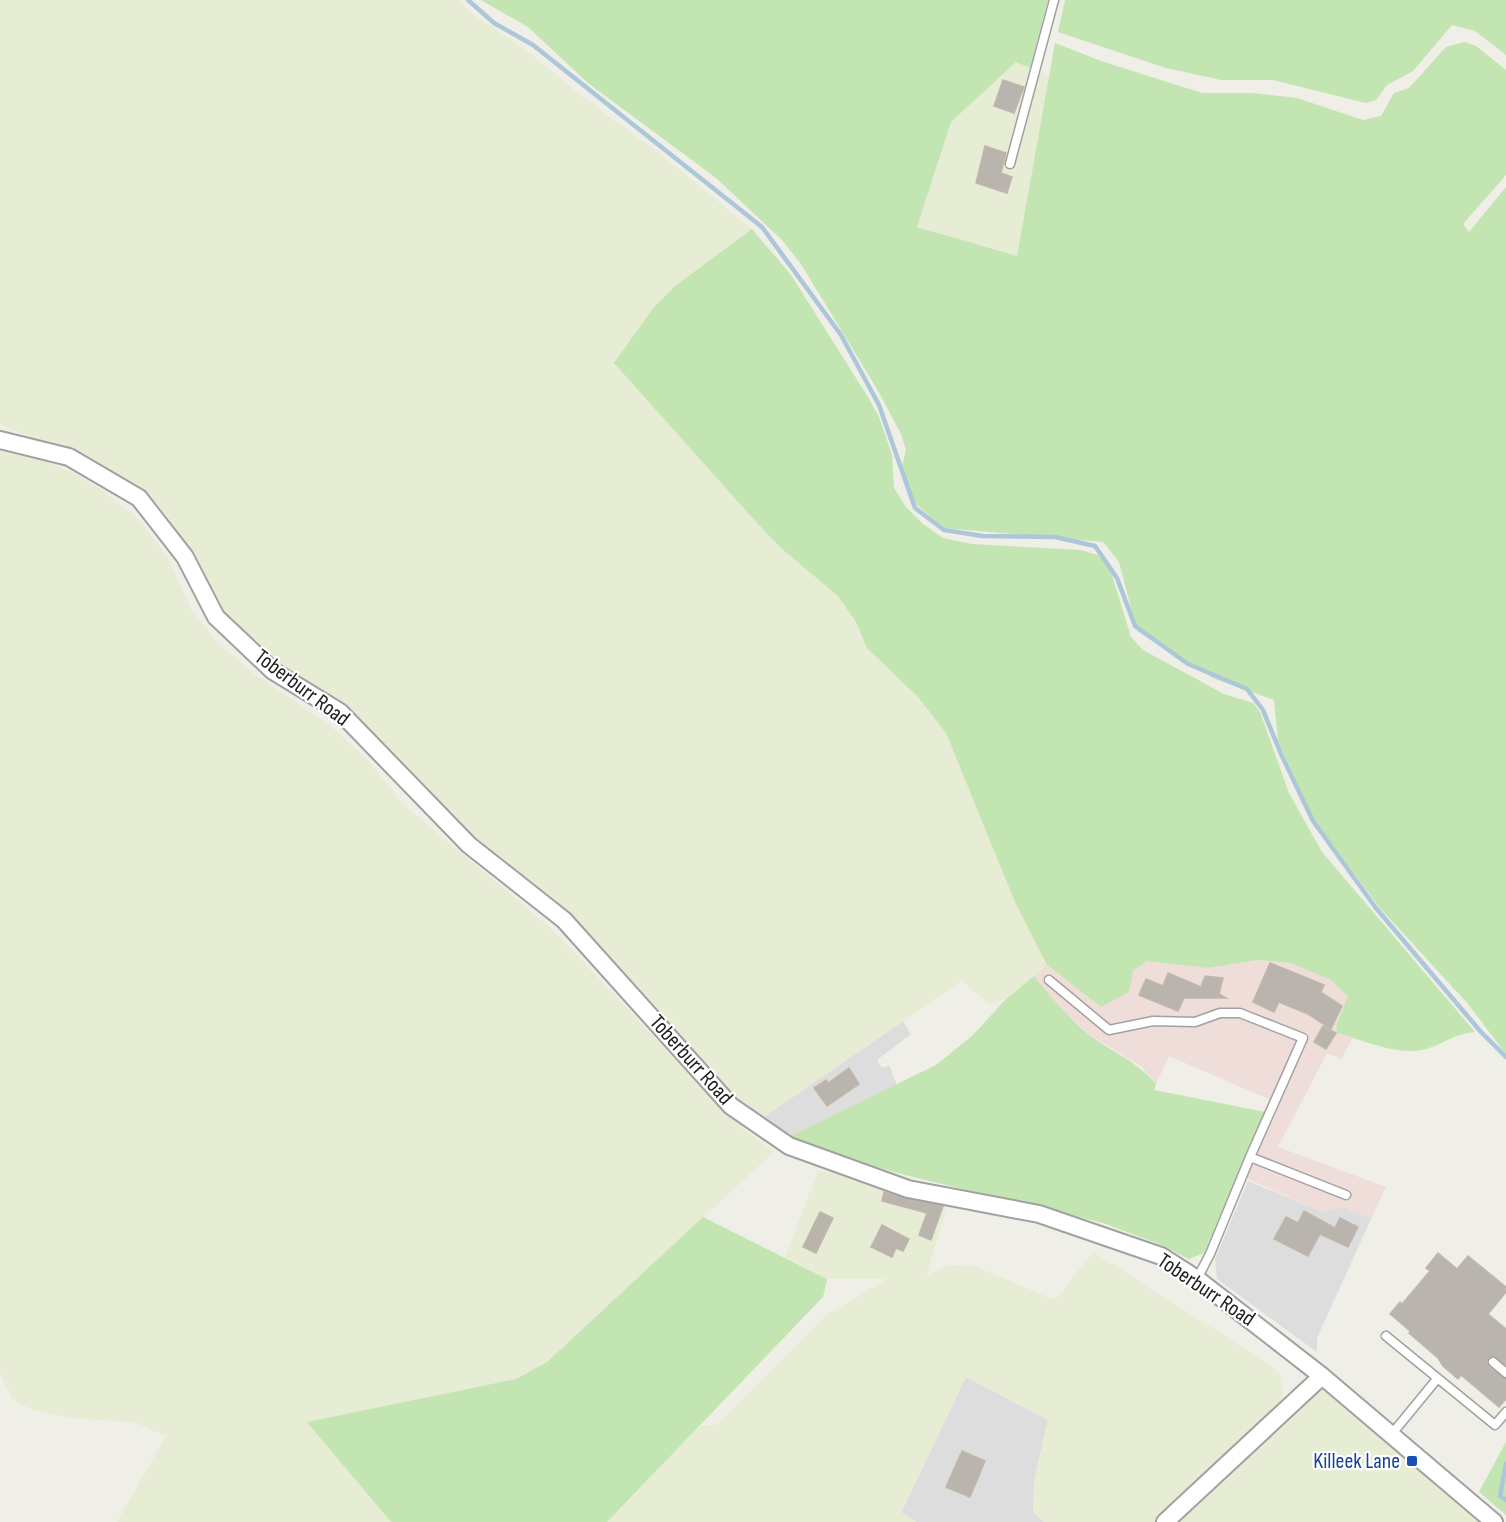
<svg xmlns="http://www.w3.org/2000/svg" width="1506" height="1522" font-family="'Sofia Sans Condensed',sans-serif">
	<style>
		.residential { fill: #dedddd }
		.commercial { fill: #eeddd8 }
		.farmland { fill: #e7ecd4 }
		.grass { fill: #c3e5b2 }
		.lines { fill: none; stroke-linecap: round; stroke-linejoin: round }
		.stream { stroke: #acc7d9; stroke-width: 4.5 }
		.building { fill: #b9b4ad; stroke: #c0b7ab; stroke-width: 1.5 }
		.lane-casing { stroke: #a1a1a1; stroke-width: 11 }
		.street-casing { stroke: #a1a1a1; stroke-width: 20 }
		.lane { stroke: #fff; stroke-width: 8 }
		.street { stroke: #fff; stroke-width: 16 }
		.transit-dot { fill: #1a4fb4; stroke: #fff; stroke-width: 2 }
		.labels { text-anchor: middle; dominant-baseline: central; stroke-width: 4.5; stroke-linejoin: round; paint-order: stroke }
		.street-label { font-size: 22px; fill: #202020; stroke: #fff }
		.transit-label { font-size: 22px; fill: #164399; stroke: #fff; text-anchor: end }
	</style>
	<rect width="100%" height="100%" fill="#efeee7"/>
	<!-- residential -->
	<path class="residential" d="M903,1021L911,1034L877,1060L882,1068L889,1065L897,1085L789,1137L761,1119Z
		M1248,1181L1323,1212L1344,1207L1371,1219L1317,1338V1352L1217,1279L1215,1259Z
		M966,1377L1048,1420L1034,1482L1033,1512L1044,1522H916L901,1513Z"/>
	<!-- commercial -->
	<path class="commercial" d="M1258,960L1291,963L1331,980L1349,996L1336,1026L1337,1033L1353,1037L1341,1059L1327,1053L1278,1147L1386,1187L1371,1219L1344,1207L1323,1212L1239,1175L1271,1100L1169,1056L1156,1084L1141,1066L1090,1035L1062,1011L1034,976L1047,965L1101,1007L1133,971L1147,961L1207,968Z"/>
	<!-- farmland -->
	<path class="farmland" d="M0,0H458L475,16L522,47L583,97L656,151L752,229L675,286L654,307L615,363L757,523L782,549L838,596L856,622L867,648L918,697L946,733L1015,902L1047,965L1006,999L989,1004L962,981L761,1119L736,1097L645,1001L482,848L216,608L189,549L167,516L141,494L91,463L0,424Z
		M1016,62L1049,77L1017,256L917,227L951,122Z
		M0,444L74,473L106,493L140,521L168,558L193,613L220,645L253,673L327,723L365,757L405,806L554,931L717,1104L741,1127L774,1152L546,1362L516,1379L308,1422L391,1522H117L166,1436L134,1422L72,1418L33,1410L13,1400L0,1374Z
		M818,1171L950,1196L926,1277L948,1265L974,1266L1055,1300L1093,1252L1267,1363L1279,1373L1284,1393L1270,1421L1158,1522H1044L1033,1512L1034,1482L1048,1420L966,1377L901,1512L916,1522H607L701,1425H716L825,1316L887,1279H827L785,1257Z
		M1322,1376L1491,1522H1172Z"/>
	<!-- grass -->
	<path class="grass" d="M481,0H1048L1030,68L1016,62L951,122L917,227L1017,256L1055,43L1101,61L1202,93H1252L1297,98L1363,120L1381,116L1394,93L1409,88L1446,47L1465,42L1476,46L1506,70V175L1463,224L1469,232L1506,187V1054L1468,1004L1380,908L1314,820L1278,741L1274,700L1215,679L1137,631L1119,562L1103,542L944,528L917,505L905,486L902,466L906,450L901,434L877,389L801,264L782,240L716,178L588,83L528,27Z
		M1065,0H1506V55L1475,31L1452,25L1413,71L1387,85L1376,100L1366,103L1273,80H1221L1166,68L1058,32Z
		M752,229L791,275L868,397L879,417L892,455L894,488L906,507L923,524L943,538L972,544L1080,550L1098,555L1108,562L1131,637L1143,650L1224,694L1253,703L1260,712L1289,793L1322,852L1475,1032C1451,1035 1446,1043 1426,1049C1399,1057 1363,1040 1337,1033L1336,1026L1348,996L1331,980L1291,963L1258,960L1207,968L1147,961L1133,971L1129,992L1101,1007L1047,965L1015,902L946,733L918,697L867,648L856,622L838,596L782,549L757,523L614,363L654,307L675,286Z
		M1034,976C1051,997 1067,1017 1088,1034C1114,1054 1133,1058 1156,1084L1154,1090L1265,1112L1204,1253L1189,1259L1159,1244L1103,1223L913,1177L847,1159L789,1137L936,1065L972,1036L1006,999Z
		M703,1217L827,1279L823,1297L607,1522H391L307,1422L516,1379L547,1362Z
		M1506,1442V1515L1479,1492Z"/>
	<g class="lines">
		<!-- stream -->
		<path class="stream" d="M468,0L494,23L533,45L762,227L841,335L879,405L915,508L944,530L983,536L1055,537L1095,546L1117,578L1135,626L1188,664L1247,689L1263,710L1281,754L1313,821L1376,908L1481,1032L1506,1057
			M1506,1464L1500,1496L1506,1500"/>
	</g>
	<!-- building -->
	<path class="building" d="M1003,80L1024,87L1014,113L994,106Z
		M985,146L1006,153L1001,173L1012,177L1007,193L976,183Z
		M1270,963L1324,985L1321,992L1342,1006L1331,1029L1308,1014L1279,1002L1274,1012L1253,1002Z
		M1168,973L1201,987L1205,976L1223,978L1219,994L1226,998H1184L1178,1011L1139,995L1146,979L1163,986Z
		M1323,1026L1336,1033L1326,1049L1314,1042Z
		M849,1068L859,1084L827,1106L814,1088L826,1080L828,1083Z
		M884,1192L906,1199L943,1206L931,1240L919,1235L927,1213L882,1201Z
		M1304,1211L1335,1228L1340,1218L1358,1227L1348,1247L1320,1234L1308,1256L1274,1239L1286,1217L1298,1223Z
		M820,1212L833,1218L816,1253L803,1247Z
		M882,1225L909,1239L903,1251L896,1248L892,1257L871,1247Z
		M1438,1253L1457,1269L1468,1256L1506,1287V1292L1488,1314L1506,1329V1365L1494,1356L1487,1361L1489,1367L1506,1379V1399L1499,1407L1461,1375L1458,1379L1443,1366L1438,1358L1409,1333L1410,1331L1390,1314L1400,1302L1402,1304L1430,1271L1426,1268Z
		M962,1451L985,1461L970,1497L946,1487Z"/>
	<g class="lines">
		<defs>
			<path id="lane" d="M1010,164L1054,0
				M1049,980L1109,1030L1153,1021L1195,1022L1220,1013H1240L1303,1038L1250,1157L1210,1254L1197,1279
				M1250,1157L1346,1195
				M1386,1336L1495,1425L1506,1412
				M1493,1362L1506,1373
				M1391,1435L1437,1379"/>
			<path id="street" d="M0,440L69,457L139,498L185,557L216,617L273,671L340,712L469,845L564,920L731,1106L789,1146L908,1189L1039,1214L1161,1256L1197,1279L1322,1376L1494,1522
				M1165,1522L1322,1376"/>
		</defs>
		<!-- lane casing -->
		<use href="#lane" class="lane-casing"/>
		<!-- street casing -->
		<use href="#street" class="street-casing"/>
		<!-- lane -->
		<use href="#lane" class="lane"/>
		<!-- street -->
		<use href="#street" class="street"/>
	</g>
	<!-- markers -->
	<rect class="transit-dot" x="1406" y="1455" width="12" height="12" rx="3"/>
	<g class="labels">
		<!-- street labels -->
		<g class="street-label">
			<text transform="translate(302 688) rotate(37)">Toberburr Road</text>
			<text transform="translate(691 1060) rotate(48)">Toberburr Road</text>
			<text transform="translate(1206 1290) rotate(34)">Toberburr Road</text>
		</g>
		<!-- transit labels -->
		<g class="transit-label">
			<text x="1400" y="1461">Killeek Lane</text>
		</g>
	</g>
</svg>
